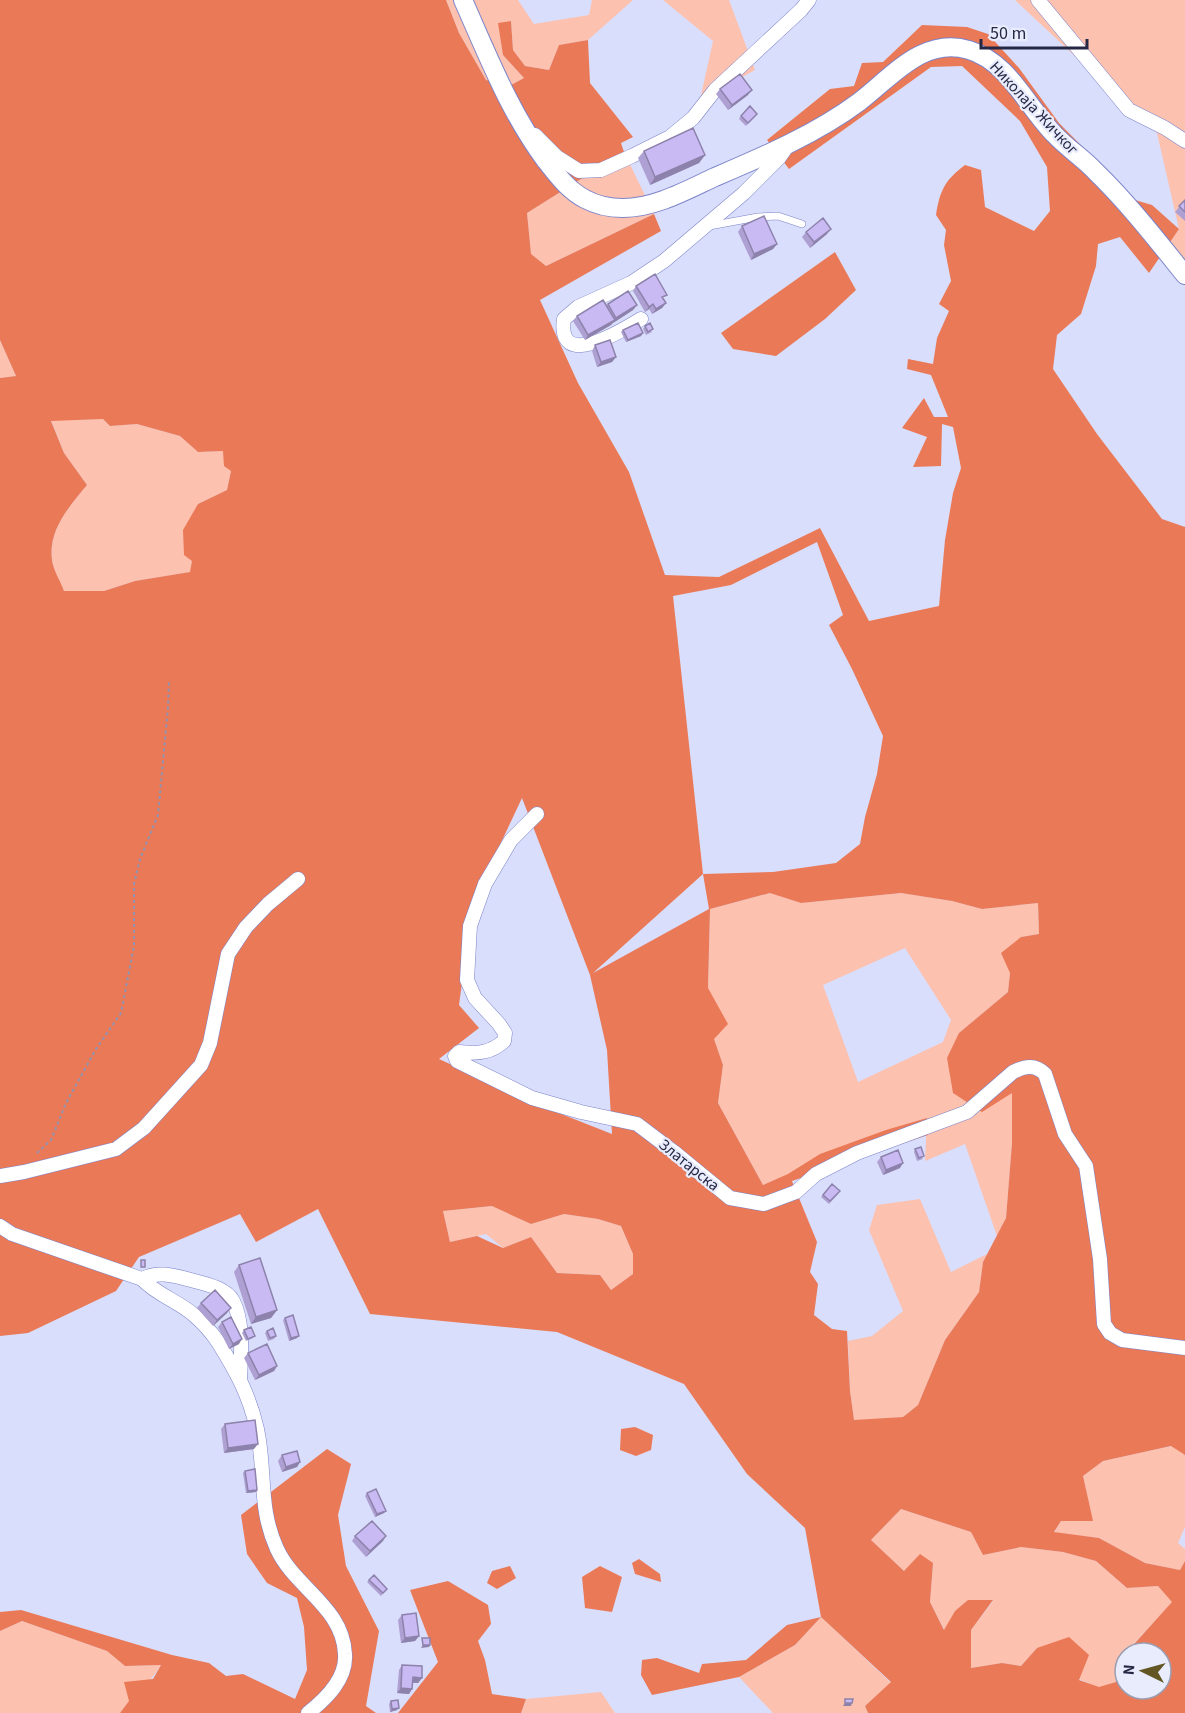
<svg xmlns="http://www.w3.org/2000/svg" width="1185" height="1713" font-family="'Source Sans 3',sans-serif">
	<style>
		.green { fill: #fdc1af; fill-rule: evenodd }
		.forest { fill: #ea7957; fill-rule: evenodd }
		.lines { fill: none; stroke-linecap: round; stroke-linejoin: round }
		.lane-casing { stroke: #7c84c9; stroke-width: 8 }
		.street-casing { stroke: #7c84c9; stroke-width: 15 }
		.secondary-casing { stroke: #7c84c9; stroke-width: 20 }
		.path { stroke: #8f93b1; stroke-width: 2; stroke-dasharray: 3 3; stroke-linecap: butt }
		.lane { stroke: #fff; stroke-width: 7 }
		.street { stroke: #fff; stroke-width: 14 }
		.secondary { stroke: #fff; stroke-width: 18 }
		.wall { fill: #aea0d2 }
		.shaded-wall { fill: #8d82ab }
		.building { fill: #cabaf4; stroke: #8d82ab; stroke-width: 1.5 }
		.labels { text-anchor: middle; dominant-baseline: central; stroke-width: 4.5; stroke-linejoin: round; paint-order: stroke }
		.street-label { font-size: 16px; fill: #252844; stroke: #e9ecfc }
	</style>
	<rect width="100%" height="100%" fill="#d9defc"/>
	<!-- green -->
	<path class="green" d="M446,0H518L534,24L589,15L592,0H633L588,40L559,45L549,70L525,66L513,50L511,21L503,55L524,78L511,85L486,80L459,33Z
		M663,0H729L755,70L700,100L713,41Z
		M1015,0H1185V286L1160,256L1179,229L1157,133Z
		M624,152L654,214L546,266L531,255L527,213Z
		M0,340L16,376L0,378Z
		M103,419L110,426L137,424L180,436L198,452L223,451L231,471L227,490L198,504L191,572L135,581L104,591H64C60,582 53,570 52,560C48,530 69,507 87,485L64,453L51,420Z
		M771,893L801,903L901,893L952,901L982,909L1038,903L1039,934L1021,937L1010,973L1008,992L959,1033L1012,1092V1143L1006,1218L997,1236L965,1144L925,1161L927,1119L763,1185L718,1103L723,1065L714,1039L708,988L710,909ZM905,948L951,1020L943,1042L858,1082L823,985Z
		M920,1199L951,1272L987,1254L983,1262L979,1292L945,1340L918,1405L903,1417L854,1421L850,1391L848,1341L872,1336L903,1311L869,1230L877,1205Z
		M493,1206L531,1224L564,1214L598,1219L621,1226L633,1254V1274L611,1290L600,1275L557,1273L531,1237L503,1248L486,1234L450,1242L443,1211Z
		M1172,1446L1185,1455V1527L1178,1543L1185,1549V1561L1180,1570L1145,1563L1099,1538L1054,1533L1061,1521H1092L1083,1476L1103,1461Z
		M901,1509L971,1532L983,1555L1021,1547L1063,1552L1096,1561L1127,1588L1158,1586L1173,1602L1125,1653L1116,1682L1099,1688L1079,1679L1037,1648L1021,1666L1002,1663L971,1668V1630L993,1601L955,1611L945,1631L930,1602L933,1563L904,1571L871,1540Z
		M821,1617L891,1683L865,1706L868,1713H773L739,1677L795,1645Z
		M22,1621L107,1651L125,1666L161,1665C150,1683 133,1696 120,1713H0V1631Z
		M601,1692L615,1713H521L526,1699Z"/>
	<!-- forest -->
	<path class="forest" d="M0,0H446L459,33L486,80L511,85L524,78L503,55L498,23L511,21L513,50L525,66L549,70L559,45L588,40L590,83L633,137L621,143L624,152L527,213L531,254L546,266L654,214L661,231L540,300L578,383L629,472L665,575L719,577L820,528L869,621L939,606L945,540L953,493L961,468L953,427L942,424L941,466L913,467L927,437L902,428L924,398L934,417H948L931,375L907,369L908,359L933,364L937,338L949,311L939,304L951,281L944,245L946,230L936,215C940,190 945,180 965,165L981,170L985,207L1034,231L1050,211L1047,167L1020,121L962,66L931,67L789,169L767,140L830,89L854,86L862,63L883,62L922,25L967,27L988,34L1019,68L1059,123L1135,200L1152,205L1179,229L1149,273L1120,237L1098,244L1096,266L1081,314L1057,335L1053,369L1097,434L1162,519L1185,527V1455L1171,1446L1103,1461L1083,1476L1093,1521H1061L1054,1532L1099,1538L1145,1563L1180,1570L1185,1561V1713H868L865,1706L891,1682L821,1617L795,1645L739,1677L652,1695L641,1675L642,1660L657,1658L699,1673L702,1664L746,1660L787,1625L821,1617L805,1528L747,1474L684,1384L557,1332L370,1314L318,1209L256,1242L240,1214L139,1257L116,1291L28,1333L0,1336V378L16,376L0,340ZM103,419L110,426L137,424L180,436L198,452L223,451L224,466L231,471L227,490L198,504L183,530L184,555L192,561L190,572L135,581L104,591H64C61,582 53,570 52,560C48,530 69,507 87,485L64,453L51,421ZM817,542L843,615L829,625L852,669L883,736L877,774L865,817L860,844L836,863L773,872L703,874L673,596L731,585ZM522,798L590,975L607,1050L612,1134L546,1108L439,1059L479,1028L459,1005L473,902ZM703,874L709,909L593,973ZM770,893L801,903L901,893L952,901L982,909L1038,903L1039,934L1021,937L1001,953L1010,973L1008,992L959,1033L947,1058L953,1093L982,1112L1012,1093V1143L1006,1218L983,1262L979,1292L945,1340L918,1405L903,1417L854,1420L850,1391L847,1331L832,1329L814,1315L818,1284L810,1272L817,1242L792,1181L928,1135L927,1118L886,1130L820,1154L788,1174L763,1185L718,1103L723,1065L714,1039L728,1024L708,988L710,909ZM492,1206L531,1224L564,1214L598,1219L621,1226L633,1254V1274L611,1290L600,1275L557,1273L531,1237L503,1248L477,1236L450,1242L443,1211ZM901,1509L971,1532L983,1555L1021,1547L1063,1552L1096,1561L1127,1588L1158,1586L1172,1602L1126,1653H1161V1689H1125V1654L1116,1682L1099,1687L1079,1680L1089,1655L1069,1637L1037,1648L1021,1666L1002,1663L971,1668V1630L993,1600H968L955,1611L944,1630L930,1602L933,1563L920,1554L904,1571L871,1540Z
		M835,252L856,290L825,319L776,356L733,349L721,333Z
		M635,1427L653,1435L651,1450L636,1456L620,1450L621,1429Z
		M327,1449L351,1464L338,1515L346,1566L379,1631L366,1706L376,1713H120L129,1701L124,1682L153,1679L161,1665L125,1666L107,1651L22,1621L0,1631V1612L21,1610L172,1655L209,1663L226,1676L243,1674L295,1699L307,1670L304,1627L297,1598L267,1583L247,1554L241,1515Z
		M639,1559L660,1574L661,1582L635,1574L632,1563Z
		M510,1566L516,1578L497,1589L487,1583L492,1571Z
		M600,1566L622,1577L612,1612L585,1608L582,1577Z
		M448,1581L488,1605L491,1624L478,1641L485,1660L492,1694L526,1699L521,1713H398L438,1662L410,1590Z"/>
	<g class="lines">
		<defs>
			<path id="lane" d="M709,226L758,217L778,216L802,224"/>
			<path id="street" d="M1038,0L1129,110L1165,128L1185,141
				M535,135L557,157L579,171L601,170L632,156L670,137L693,118L715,90L801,10L809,0
				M641,319C623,330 556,372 564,319L578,307L631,283L664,261L744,193L779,158L788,145
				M537,814L511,840L485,884L470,926L467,980L475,998L499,1024L505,1033L504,1041C491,1053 477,1054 459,1052L455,1056L457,1061L532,1098L581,1112L637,1124L674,1152L730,1198L764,1204L796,1192L816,1174L857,1153L967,1112L1013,1072C1025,1066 1035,1064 1045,1074L1065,1134L1086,1166L1100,1259L1104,1324L1110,1333L1122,1340L1185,1348
				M0,1176L24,1172L116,1149L144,1128L201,1065L210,1043L228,954L246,927L268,904L298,879
				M0,1226L12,1234L142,1279C157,1271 172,1275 187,1279C201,1283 226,1287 233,1301C244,1322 241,1357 240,1380
				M142,1279C157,1295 178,1301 194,1315C202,1322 212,1333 218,1342C236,1371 249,1394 257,1429C266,1470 258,1508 277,1549C295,1588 343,1607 345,1654C347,1679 326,1699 308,1713"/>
			<path id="secondary" d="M463,0C488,56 510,113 546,161C558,176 568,190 585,199C596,205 610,208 623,208C655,208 687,190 715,177C764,156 816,134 859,102C892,77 923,36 969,50C1009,62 1027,107 1055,135C1067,148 1083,158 1095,171C1128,203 1156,239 1185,275"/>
		</defs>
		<!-- lane casing -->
		<use href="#lane" class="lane-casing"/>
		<!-- street casing -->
		<use href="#street" class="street-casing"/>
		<!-- secondary casing -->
		<use href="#secondary" class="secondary-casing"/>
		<!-- path -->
		<path class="path" d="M37,1153L51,1140L66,1103L96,1049L121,1013L134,946V884L140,859L158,815L168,707L169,682"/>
		<!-- lane -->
		<use href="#lane" class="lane"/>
		<!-- street -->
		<use href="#street" class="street"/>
		<!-- secondary -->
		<use href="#secondary" class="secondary"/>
	</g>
	<!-- wall -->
	<path class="wall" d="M720,89L748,95L728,110L716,94Z
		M757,114L746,126L739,119L741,116Z
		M644,151L705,155L699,163L650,185L638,158Z
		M1185,200V221L1175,212Z
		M742,226L777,244L773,249L751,260L738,232Z
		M806,232L827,234L810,248L802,237Z
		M636,286L664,299L666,303L662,308L652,314L649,309L645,312L633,291Z
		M608,304L637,305L633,310L613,323L611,325L585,340L573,321L577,316L606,306Z
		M645,326L652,332L646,335L643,329Z
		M623,330L643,333L641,336L626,342L621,332Z
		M595,345L616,357L612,362L597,367L592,351Z
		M915,1149L923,1159L917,1161L914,1152Z
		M881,1157L900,1168L883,1175L877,1162Z
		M838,1194L829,1204L821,1197L823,1195Z
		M239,1265L277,1310L271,1318L251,1324L234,1272Z
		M201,1303L227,1313L213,1326L197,1308Z
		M285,1318L297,1338L289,1341L283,1320Z
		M222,1322L239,1344L229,1349L218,1327Z
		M244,1330L253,1338L246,1341L242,1333Z
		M267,1331L276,1336L274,1339L268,1341L265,1333Z
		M248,1353L277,1366L274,1371L255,1380L244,1358Z
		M225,1424L254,1449L224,1453L221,1429Z
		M282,1455L300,1462L297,1467L282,1472L278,1461Z
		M245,1471L257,1490L256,1492L246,1493L243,1473Z
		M367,1493L386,1511L384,1513L375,1517L365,1496Z
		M355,1536L383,1541L366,1557L352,1541Z
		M369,1580L387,1589L381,1596L367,1582Z
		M402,1615L419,1636L415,1641L401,1643L398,1620Z
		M402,1665L422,1678L418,1683H413L412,1689L409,1694L397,1693L399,1670Z
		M391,1701L397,1710L390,1712L389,1704Z"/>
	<!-- shaded-wall -->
	<path class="shaded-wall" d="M752,90L748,95L728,110L732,105Z
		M705,155L699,163L650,185L655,177Z
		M831,229L827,234L810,248L814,242Z
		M777,244L773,249L751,260L754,254Z
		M666,303L662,308L652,314L656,309Z
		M653,304L649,309L645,312L649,307Z
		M637,305L633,310L613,323L616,318Z
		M615,320L611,325L585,340L588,335Z
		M643,333L641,336L626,342L628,340Z
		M616,357L612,362L597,367L601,362Z
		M903,1163L900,1168L883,1175L886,1170Z
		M231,1308L227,1313L213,1326L217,1320Z
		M277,1310L271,1318L251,1324L256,1317Z
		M299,1336L297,1338L289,1341L291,1338Z
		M242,1339L239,1344L229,1349L233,1344Z
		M277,1366L274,1371L255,1380L259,1375Z
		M258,1444L254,1449L224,1453L228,1448Z
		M300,1462L297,1467L282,1472L286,1467Z
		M257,1490L256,1492L246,1493L248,1491Z
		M386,1511L384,1513L375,1517L377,1514Z
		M386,1536L383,1541L366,1557L370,1551Z
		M419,1636L415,1641L401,1643L405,1638Z
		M423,1645H430L429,1647L421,1648Z
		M413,1677L422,1678L418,1683L409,1682Z
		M401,1688L412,1689L409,1694L397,1693Z
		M845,1703H852L851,1706H843Z
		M399,1708L397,1710L390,1712L392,1709Z"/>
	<!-- building -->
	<path class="building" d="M740,74L752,90L732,105L720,89Z
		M750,106L757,114L748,123L741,116Z
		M693,128L705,155L655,177L644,151Z
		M1185,200V212L1179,206Z
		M764,216L777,244L754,254L742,226Z
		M823,218L831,229L814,242L806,232Z
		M655,274L667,295L662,297L666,303L656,309L653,304L649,307L636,286Z
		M628,291L637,305L616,318L608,304Z
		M603,300L615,320L588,335L577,316Z
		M638,323L643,333L628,340L623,330Z
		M650,323L653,329L648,332L645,326Z
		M610,340L616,357L601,362L595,345Z
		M921,1147L924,1156L919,1158L915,1149Z
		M898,1150L903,1163L886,1170L881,1157Z
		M832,1184L840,1191L830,1201L823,1195Z
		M260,1258L277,1310L256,1317L239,1265Z
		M141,1260H145V1267H141Z
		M215,1290L231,1308L217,1320L201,1303Z
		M293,1315L299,1336L291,1338L285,1318Z
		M231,1317L242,1339L233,1344L222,1322Z
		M251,1327L255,1336L248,1339L244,1330Z
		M273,1328L276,1336L270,1338L267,1331Z
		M267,1344L277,1366L259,1375L248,1353Z
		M255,1420L258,1444L228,1448L225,1424Z
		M297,1451L300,1462L286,1467L282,1455Z
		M255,1469L257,1490L248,1491L245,1471Z
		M376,1489L386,1511L377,1514L367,1493Z
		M372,1521L386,1536L370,1551L355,1536Z
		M374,1575L387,1589L383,1593L369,1580Z
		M416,1613L419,1636L405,1638L402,1615Z
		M422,1638H430V1645H423Z
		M402,1665L422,1666V1678L413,1677L412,1689L401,1688Z
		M845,1699H853L852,1703H845Z
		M398,1700L399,1708L392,1709L391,1701Z"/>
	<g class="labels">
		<!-- street labels -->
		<g class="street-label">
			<text transform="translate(1034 108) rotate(47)">Николаја Жичког</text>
			<text transform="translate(689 1165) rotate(39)">Златарска</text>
		</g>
	</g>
	<!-- north arrow -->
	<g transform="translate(1143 1671) rotate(275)"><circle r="28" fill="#e9ecfc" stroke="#9b9eb2" stroke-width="1.5"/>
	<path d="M0-4.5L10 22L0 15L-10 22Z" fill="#625724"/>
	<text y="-9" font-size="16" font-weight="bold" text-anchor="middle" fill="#252844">N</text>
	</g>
	<!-- scale -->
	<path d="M981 39v9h106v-9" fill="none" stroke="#252844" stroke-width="3"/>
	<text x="990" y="39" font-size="18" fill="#252844" stroke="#e9ecfc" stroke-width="4.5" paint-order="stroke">50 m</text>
</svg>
